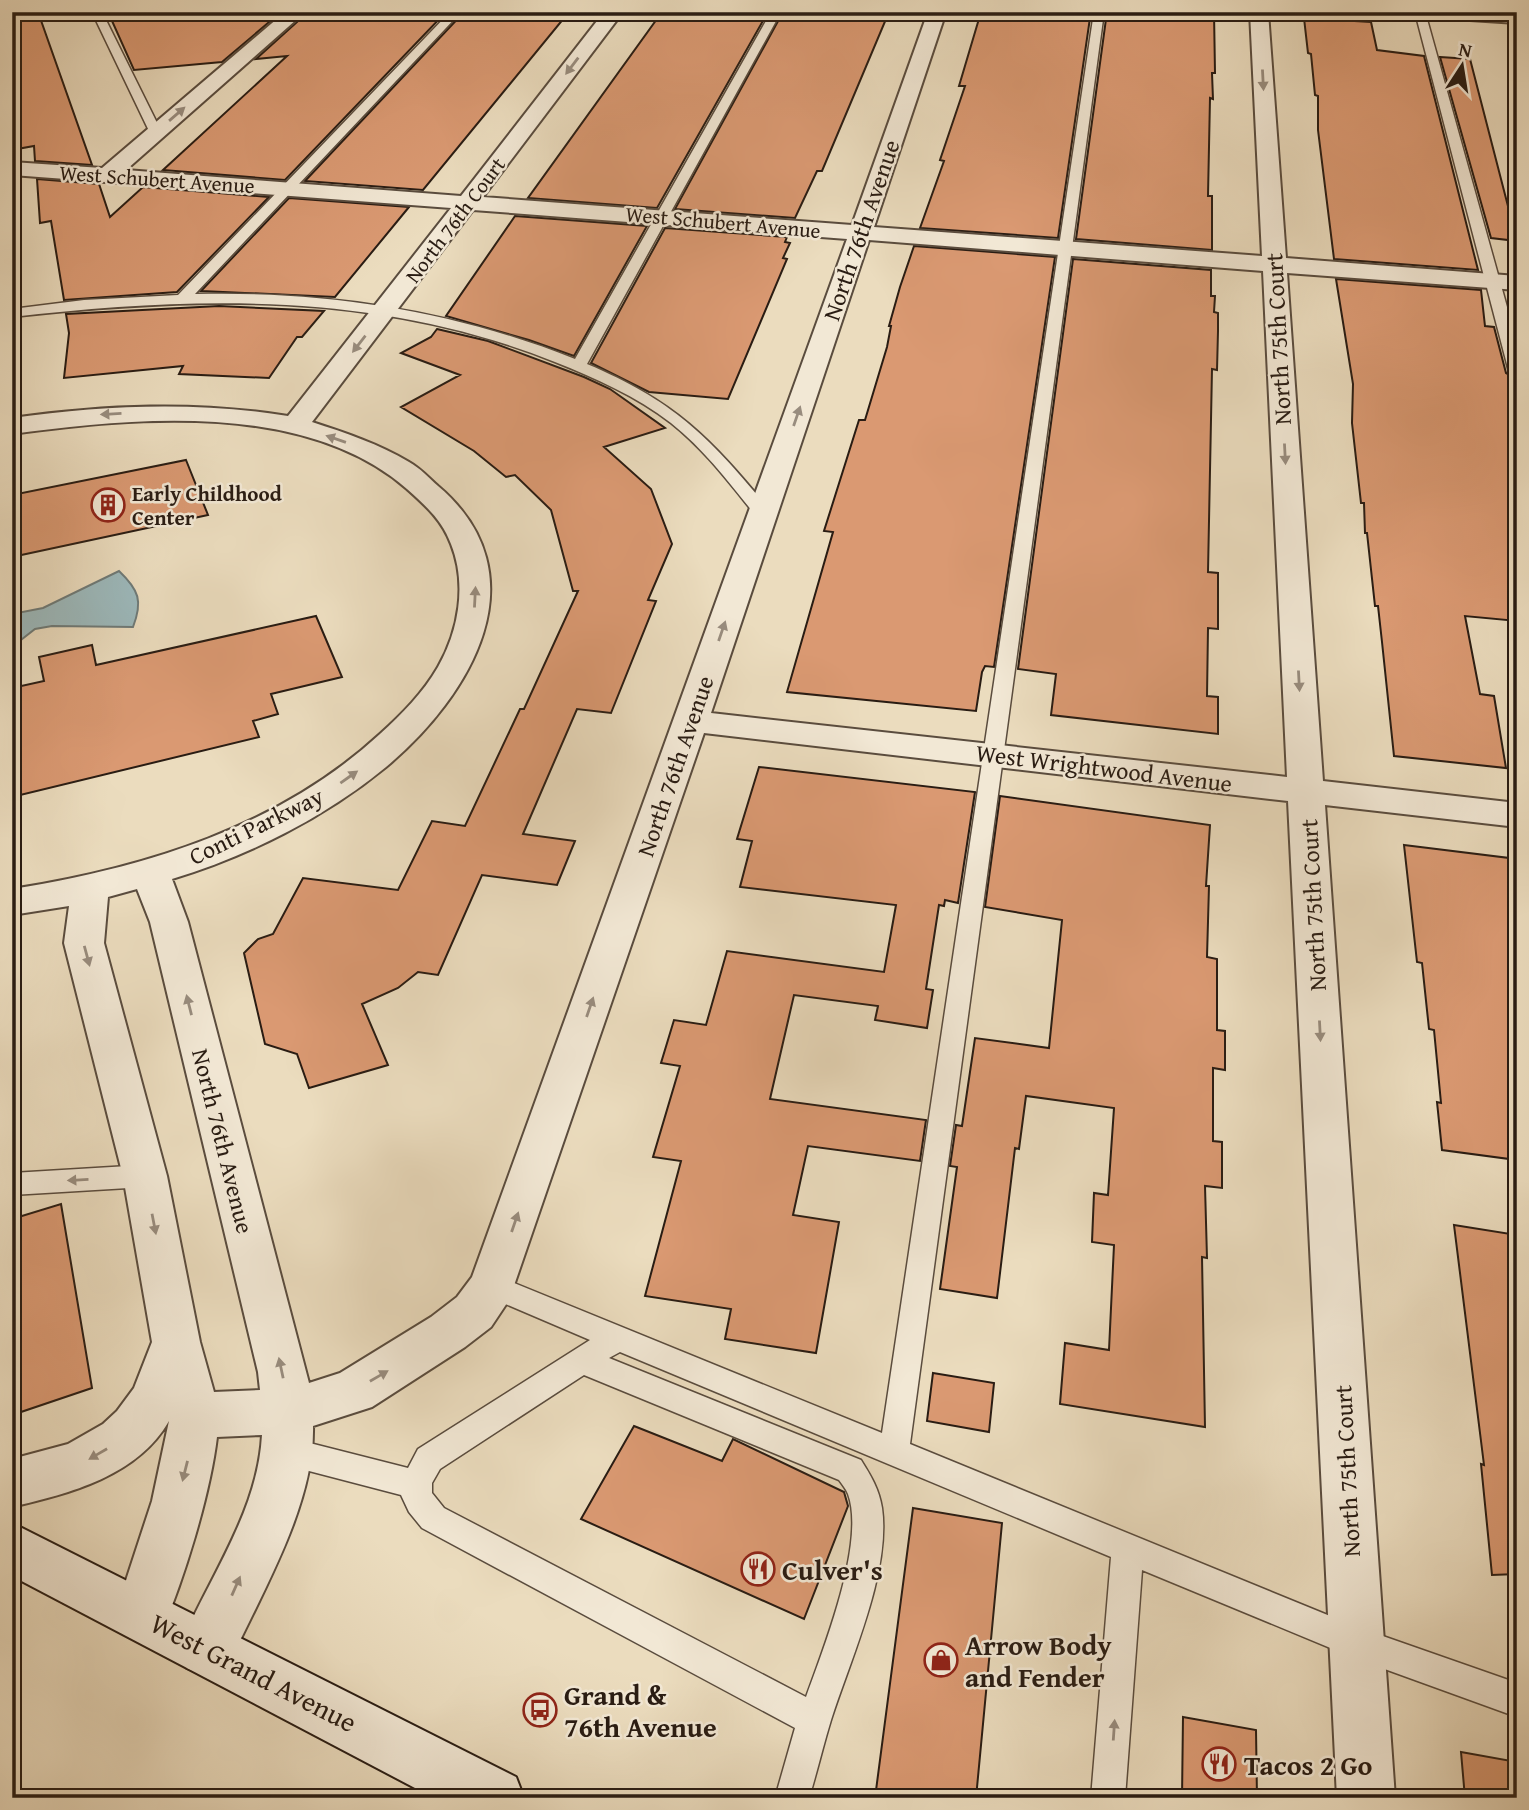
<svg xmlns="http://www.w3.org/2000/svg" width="1529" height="1810" font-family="'Gentium Book Plus',serif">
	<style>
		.water { fill: #9cb9bc; stroke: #6e7a78; stroke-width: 2 }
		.building { fill: #da9972; stroke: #291c13; stroke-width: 2 }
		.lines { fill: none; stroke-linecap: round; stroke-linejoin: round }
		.service-casing { stroke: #5a4c3e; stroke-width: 3 }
		.minor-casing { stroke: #5a4c3e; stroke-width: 4 }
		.secondary-casing { stroke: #291c13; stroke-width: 4 }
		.service { fill: #f2e8d5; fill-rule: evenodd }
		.minor { fill: #f2e8d5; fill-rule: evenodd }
		.secondary { fill: #f2e8d5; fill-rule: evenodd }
		.oneway { fill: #988c7e }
		.labels { text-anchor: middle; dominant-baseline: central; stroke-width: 5; stroke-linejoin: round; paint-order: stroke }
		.far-street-label { font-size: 21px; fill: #291c13; stroke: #f2e8d5 }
		.far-poi-label { font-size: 21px; font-weight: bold; fill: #291c13; stroke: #f2e8d5; text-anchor: start }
		.street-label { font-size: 24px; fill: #291c13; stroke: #f2e8d5 }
		.near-poi-label { font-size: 28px; font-weight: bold; fill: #291c13; stroke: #f2e8d5; text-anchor: start }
		.near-street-label { font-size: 28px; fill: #291c13; stroke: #f2e8d5 }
	</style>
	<rect width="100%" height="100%" fill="#ebdcbe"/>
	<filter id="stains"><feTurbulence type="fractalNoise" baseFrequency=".00286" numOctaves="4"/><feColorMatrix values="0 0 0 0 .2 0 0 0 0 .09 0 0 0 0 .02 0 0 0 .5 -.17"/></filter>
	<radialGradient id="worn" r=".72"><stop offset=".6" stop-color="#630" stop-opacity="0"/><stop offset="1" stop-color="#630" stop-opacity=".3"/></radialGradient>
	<!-- water -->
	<path class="water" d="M119,571C139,590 143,601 133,627L52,626L35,629L12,647V614L43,608Z"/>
	<!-- building -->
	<path class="building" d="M12,12H38L92,165L35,161L34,146L17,149L12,128Z
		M108,12H281L222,62L134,70Z
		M308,12H446L285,180L163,170L287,56L256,59Z
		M464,12H569L423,190L305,181Z
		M662,12H768L657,208L528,198Z
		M783,12H889L822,171H817L795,218L675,209Z
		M981,12L1090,18L1058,238L920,228L944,161L940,160L965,86H959Z
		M1109,12H1214L1215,73H1212L1213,99L1210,98L1208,196H1212V250L1076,239L1106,19H1108Z
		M1304,18L1371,22L1377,50L1424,56L1478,270L1334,259L1318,130V96L1315,95L1311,54L1308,53Z
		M1440,57L1470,59L1517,241L1491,238Z
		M37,179L99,184L110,217L143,187L269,197L177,292L64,300L51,221L40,223Z
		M289,198L409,207L335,297L201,291Z
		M515,216L647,226L574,356L529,340L446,316Z
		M665,228L787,237L785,242L790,243L783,258L787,259L728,399L649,392L591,363Z
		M914,246L1055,257L994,667L985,666L982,672L976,711L787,692L833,532L824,531L859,420H865L887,347L891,326H889L900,287Z
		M1073,259L1211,270V296H1215L1214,312L1218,313V331L1217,370L1212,369L1208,572L1218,573V629L1208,628L1207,696L1218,697V734L1051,715L1056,674L1018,669Z
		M1336,279L1481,290L1485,326L1494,327L1506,373L1517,379V431H1514L1517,453V621L1465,616L1480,694L1494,696L1506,768L1394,756L1382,642L1378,606H1375L1367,533H1365L1364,503H1361L1352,423L1353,384Z
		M219,306L324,311L302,337H297L269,378L179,374L183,366L64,378L69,333L66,314Z
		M437,329L488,341L584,377L610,389L665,428L604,447L651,489L672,544L648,600L656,601L611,713L577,709L523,834L575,841L557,885L482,875L438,975L418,972L398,988L362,1004L388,1065L309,1088L297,1054L265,1044L244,953L258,939L273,934L303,878L398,890L432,821L465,826L520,709H524L578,591H573L551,510L515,475L506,477L474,451L401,407L460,375L401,353L431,337Z
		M186,460L208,515L12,557V495Z
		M316,616L342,677L271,694L278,714L253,721L259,737L12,797V688L44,681L39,657L92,645L96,665Z
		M759,767L975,792L958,903L945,900L944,906L939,905L926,989L933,990L927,1028L875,1020L878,1006L794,995L770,1099L926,1120L920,1161L808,1146L793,1215L839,1222L816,1353L725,1339L731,1309L645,1296L681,1161L653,1157L680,1066L661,1063L674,1020L706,1025L727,951L884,972L896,905L740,887L752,841L737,839Z
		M1000,796L1210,825L1206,886H1209L1207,957L1217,959V1030L1225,1031V1070L1213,1068V1141L1222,1142V1188L1205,1186L1207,1258L1202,1257L1205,1427L1060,1404L1065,1343L1109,1350L1114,1245L1092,1242L1094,1193L1108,1195L1114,1108L1026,1096L1019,1149L1015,1148L997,1298L940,1289L957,1167L950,1166L956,1125L962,1126L975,1038L1049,1048L1062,920L985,907Z
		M1404,845L1509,858L1517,901V1160L1442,1150L1437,1102L1441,1103L1434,1030L1429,1029L1422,963L1417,962Z
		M61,1204L92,1388L12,1415V1219Z
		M1454,1225L1517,1235V1574L1492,1575L1481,1464L1484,1465Z
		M933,1373L994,1383L989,1432L927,1421Z
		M634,1426L722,1461L733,1439L844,1492L848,1506L804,1619L581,1519Z
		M913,1508L1002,1523L976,1798H875Z
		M1183,1717L1256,1730L1257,1798H1182Z
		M1461,1752L1517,1762V1798H1465Z"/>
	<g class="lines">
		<defs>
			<path id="service" d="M92,12H102L162,133L160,136L150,133Z
				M450,12H461L195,294C326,291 452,310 575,359L771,12H781L587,364C675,401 710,438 769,509L772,513L769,517H757C730,484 705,450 671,423C636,396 595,378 555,362C378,291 198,296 12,317V309L84,300L178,295Z
				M1094,12H1104L910,1444L1357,1627L1517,1683V1717L1357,1659L1142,1570L1125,1798H1091L1111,1557L620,1352L609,1358L861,1460C871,1476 879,1489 882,1508C891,1572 850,1660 831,1720C823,1746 817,1772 809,1798H775L795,1728L422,1528L409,1512L401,1495L286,1465L275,1461L271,1451L275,1441L286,1437L408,1468L418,1449L590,1340L482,1294L478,1286L482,1278L492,1274L882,1433ZM584,1375L839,1480C842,1484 846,1489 848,1494C866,1542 823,1650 806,1697L444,1508L432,1493V1483L440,1469Z
				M1415,12H1425L1517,343V377L1509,372Z
				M145,1165L154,1168L158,1176L154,1184L145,1187L12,1195V1173Z"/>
			<path id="minor" d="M285,12H305L126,170L461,196L604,12H623L483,197L852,225L928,12H946L874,227L1262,256L1250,12H1268L1286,258L1517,276V290L1287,273L1323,781L1517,803V827L1325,805L1395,1798H1337L1288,801L704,733L509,1300L491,1327L465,1347L372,1407L313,1426C315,1506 259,1597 227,1668L207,1676L187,1668L179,1648C208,1579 258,1512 262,1435L217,1437C210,1495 184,1579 161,1633L142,1641L123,1633L115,1614L152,1501L169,1421C137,1476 71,1493 12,1507V1459L68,1444L103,1424L117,1411L134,1388L152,1342L123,1176L64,943L69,906L12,915V889C145,868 279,827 380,734C402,714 423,693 438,667C459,630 467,584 451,544C442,520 426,506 407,489C306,401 136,417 12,434V418C105,405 195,401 288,416L451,208L12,175V162L102,168ZM473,210L847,239L472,1277L457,1297L431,1317L340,1373L309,1383L188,922L172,879C248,856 324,818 386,767C471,696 543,575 438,486C429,478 420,468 409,462C379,444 346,433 312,422ZM869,240L1263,271L1287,777L711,713ZM137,889L150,922L258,1372L260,1390L214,1392L200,1342L167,1176L104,943L108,897Z
				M1414,12L1517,13V23L1423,17Z"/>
			<path id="secondary" d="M12,1523L516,1777L524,1798H434L12,1576Z"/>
		</defs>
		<!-- service casing -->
		<use href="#service" class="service-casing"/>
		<!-- minor casing -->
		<use href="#minor" class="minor-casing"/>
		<!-- secondary casing -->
		<use href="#secondary" class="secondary-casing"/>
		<!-- service -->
		<use href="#service" class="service"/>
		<!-- minor -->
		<use href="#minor" class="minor"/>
		<!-- secondary -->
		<use href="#secondary" class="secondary"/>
	</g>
	<!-- one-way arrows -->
	<defs><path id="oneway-solid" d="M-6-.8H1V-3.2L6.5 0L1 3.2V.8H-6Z" transform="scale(1.75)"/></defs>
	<g class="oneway">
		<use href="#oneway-solid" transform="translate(572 66) rotate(127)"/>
		<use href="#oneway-solid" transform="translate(1263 80) rotate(87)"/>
		<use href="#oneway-solid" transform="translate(177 114) rotate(-41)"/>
		<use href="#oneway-solid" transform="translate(359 344) rotate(128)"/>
		<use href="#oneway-solid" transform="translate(111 414) rotate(177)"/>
		<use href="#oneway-solid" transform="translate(797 416) rotate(-71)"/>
		<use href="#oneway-solid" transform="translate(336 439) rotate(-161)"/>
		<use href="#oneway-solid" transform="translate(1285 454) rotate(87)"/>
		<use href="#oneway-solid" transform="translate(475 597) rotate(-87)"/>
		<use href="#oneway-solid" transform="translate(722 631) rotate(-71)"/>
		<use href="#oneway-solid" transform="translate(1299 681) rotate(87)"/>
		<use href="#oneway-solid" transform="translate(349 777) rotate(-35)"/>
		<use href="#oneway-solid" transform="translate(87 956) rotate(75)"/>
		<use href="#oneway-solid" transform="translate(189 1005) rotate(-104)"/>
		<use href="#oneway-solid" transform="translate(590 1007) rotate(-71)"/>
		<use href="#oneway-solid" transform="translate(1320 1031) rotate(87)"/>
		<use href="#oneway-solid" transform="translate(78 1180) rotate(177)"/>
		<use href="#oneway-solid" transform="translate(515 1222) rotate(-71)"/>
		<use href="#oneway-solid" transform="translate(154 1224) rotate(79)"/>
		<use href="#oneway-solid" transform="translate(281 1368) rotate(-102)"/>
		<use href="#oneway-solid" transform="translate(379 1376) rotate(-30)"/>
		<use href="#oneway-solid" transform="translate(98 1454) rotate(150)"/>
		<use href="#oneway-solid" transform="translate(185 1471) rotate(104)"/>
		<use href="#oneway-solid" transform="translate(236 1586) rotate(-66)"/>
		<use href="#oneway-solid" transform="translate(1114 1730) rotate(-86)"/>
	</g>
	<!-- icons -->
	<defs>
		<symbol id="building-ring" viewBox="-11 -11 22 22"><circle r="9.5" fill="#f2e8d5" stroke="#8f2418" stroke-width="1.5"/><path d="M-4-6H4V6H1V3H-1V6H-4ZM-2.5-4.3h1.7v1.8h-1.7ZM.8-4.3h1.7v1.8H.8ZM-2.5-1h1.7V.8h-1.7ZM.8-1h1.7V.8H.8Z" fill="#8f2418"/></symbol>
		<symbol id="restaurant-ring" viewBox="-11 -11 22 22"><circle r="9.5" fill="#f2e8d5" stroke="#8f2418" stroke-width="1.5"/><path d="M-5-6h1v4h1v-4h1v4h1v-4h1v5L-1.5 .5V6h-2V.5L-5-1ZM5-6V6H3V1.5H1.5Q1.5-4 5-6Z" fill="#8f2418"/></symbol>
		<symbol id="shop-ring" viewBox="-11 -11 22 22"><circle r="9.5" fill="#f2e8d5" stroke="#8f2418" stroke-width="1.5"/><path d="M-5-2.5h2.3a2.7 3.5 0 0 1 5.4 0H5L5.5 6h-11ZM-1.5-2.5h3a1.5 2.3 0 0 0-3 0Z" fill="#8f2418"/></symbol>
		<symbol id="bus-ring" viewBox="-11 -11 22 22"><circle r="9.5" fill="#f2e8d5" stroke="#8f2418" stroke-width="1.5"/><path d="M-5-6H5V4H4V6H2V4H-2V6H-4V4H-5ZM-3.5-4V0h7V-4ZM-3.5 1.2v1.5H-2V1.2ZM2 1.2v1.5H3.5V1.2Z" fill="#8f2418"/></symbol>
	</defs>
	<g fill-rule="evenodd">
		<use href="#building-ring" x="89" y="486" width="38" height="38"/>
		<use href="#restaurant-ring" x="739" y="1550" width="38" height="38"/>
		<use href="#shop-ring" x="922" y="1641" width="38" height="38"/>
		<use href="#bus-ring" x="521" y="1691" width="38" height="38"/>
		<use href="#restaurant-ring" x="1200" y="1745" width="38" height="38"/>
	</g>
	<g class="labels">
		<!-- far-street labels -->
		<g class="far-street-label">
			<text transform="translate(157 179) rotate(4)">West Schubert Avenue</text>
			<text transform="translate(455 220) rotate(-53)">North 76th Court</text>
			<text transform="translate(723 222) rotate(5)">West Schubert Avenue</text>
		</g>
		<!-- far-poi labels -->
		<g class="far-poi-label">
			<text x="132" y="493">Early Childhood<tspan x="132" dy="24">Center</tspan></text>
		</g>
		<!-- street labels -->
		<g class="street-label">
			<text transform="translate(861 230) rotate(-71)">North 76th Avenue</text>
			<text transform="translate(1278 339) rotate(-93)">North 75th Court</text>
			<text transform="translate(675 766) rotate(-71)">North 76th Avenue</text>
			<text transform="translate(1104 768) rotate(7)">West Wrightwood Avenue</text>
			<text transform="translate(256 826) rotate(-26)">Conti Parkway</text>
			<text transform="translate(1313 905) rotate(-93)">North 75th Court</text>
			<text transform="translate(223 1141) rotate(76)">North 76th Avenue</text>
			<text transform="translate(1347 1471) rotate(-93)">North 75th Court</text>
		</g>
		<!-- near-poi labels -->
		<g class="near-poi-label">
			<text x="782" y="1569">Culver's</text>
			<text x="965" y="1644">Arrow Body<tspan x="965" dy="32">and Fender</tspan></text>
			<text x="564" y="1694">Grand &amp;<tspan x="564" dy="32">76th Avenue</tspan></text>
			<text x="1244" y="1764">Tacos 2 Go</text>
		</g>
		<!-- near-street labels -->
		<g class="near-street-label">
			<text transform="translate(254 1672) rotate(27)">West Grand Avenue</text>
		</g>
	</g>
	<!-- margin -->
	<rect width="1529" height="1810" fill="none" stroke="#ebdcbe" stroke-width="42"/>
	<rect x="14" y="14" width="1501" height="1782" fill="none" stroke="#291c13" stroke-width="3.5"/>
	<rect x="21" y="21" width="1487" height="1768" fill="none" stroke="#291c13" stroke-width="2"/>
	<!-- north arrow -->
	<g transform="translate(1462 66) rotate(12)" stroke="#f2e8d5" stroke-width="5" paint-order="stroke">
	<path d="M0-5L12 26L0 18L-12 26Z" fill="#291c13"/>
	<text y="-10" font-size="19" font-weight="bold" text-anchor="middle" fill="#291c13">N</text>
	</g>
	<rect width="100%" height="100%" filter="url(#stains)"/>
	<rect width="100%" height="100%" fill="url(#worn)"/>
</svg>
